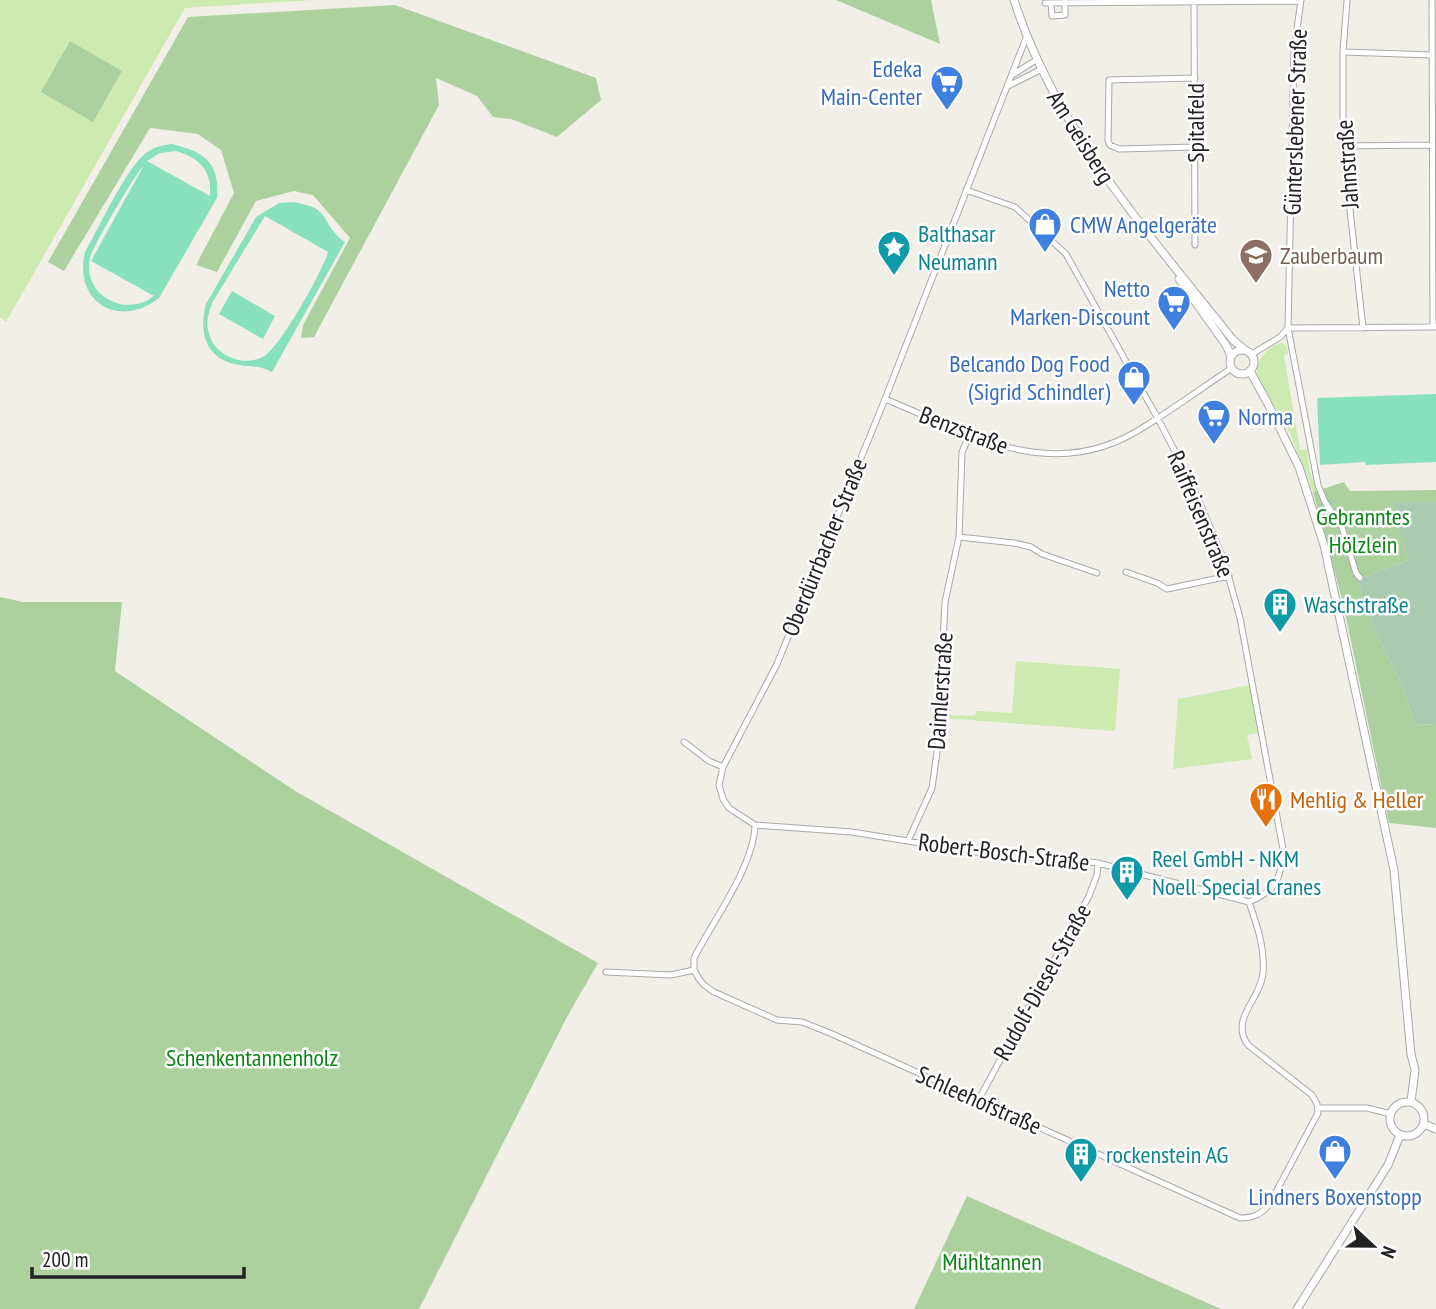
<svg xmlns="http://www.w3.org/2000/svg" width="1436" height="1309" font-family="'PT Sans Narrow',sans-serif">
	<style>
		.grass { fill: #cdebb0 }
		.forest { fill: #add19e }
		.cemetery { fill: #aacbaf }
		.pitch { fill: #88e0be; fill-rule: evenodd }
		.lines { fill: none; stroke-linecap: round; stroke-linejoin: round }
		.minor-casing { stroke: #a9a9a9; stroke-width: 7 }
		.tertiary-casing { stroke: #a9a9a9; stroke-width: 9 }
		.minor { stroke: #fff; stroke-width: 5 }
		.tertiary { stroke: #fff; stroke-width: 7 }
		.labels { text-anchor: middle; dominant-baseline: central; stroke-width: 5; stroke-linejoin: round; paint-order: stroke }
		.shop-label { font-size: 24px; fill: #366cbe; stroke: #fff; text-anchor: end }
		.street-label { font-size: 24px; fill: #222; stroke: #fff }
		.culture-label { font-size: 24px; fill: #0d838f; stroke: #fff; text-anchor: start }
		.education-label { font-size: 24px; fill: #785e54; stroke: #fff; text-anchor: start }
		.park-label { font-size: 24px; fill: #0c8416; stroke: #fff }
		.food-label { font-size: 24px; fill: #c56008; stroke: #fff; text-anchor: start }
	</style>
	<rect width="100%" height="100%" fill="#f2efe9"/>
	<!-- grass -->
	<path class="grass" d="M0,0H312L185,8L6,322L0,317Z
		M1283,343L1287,346L1288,354L1284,355L1300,450L1307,449L1310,472L1317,491L1313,492C1304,468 1295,444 1284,421C1279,412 1258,381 1257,373C1256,359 1270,344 1283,343Z
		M1016,661L1120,669L1115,731L944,718L945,715L974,716L977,711L1012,713Z
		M1250,685L1258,733L1247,735L1252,759L1173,769L1178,699Z"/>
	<!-- forest -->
	<path class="forest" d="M836,0H931L940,44Z
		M395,5L596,78L601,100L557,137L511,119L493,117L477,96L436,78L439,105L314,337L301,338L303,325L350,238L313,195L294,191L256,201L217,272L196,265L234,193L221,150L198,134L150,128L64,271L48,262L188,17Z
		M70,41L122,71L93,122L41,92Z
		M1344,482L1350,491L1436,490V502L1394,503L1408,560L1358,580L1376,633L1402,685L1415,725L1436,724V828L1389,823L1343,603L1313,492Z
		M0,597L23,602H122L115,671L297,792L598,963L567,1017L419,1309H0Z
		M967,1196L1221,1309H914Z"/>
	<!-- cemetery -->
	<path class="cemetery" d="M1393,502H1436V724L1415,725L1402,685L1376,633L1358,580L1408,560Z"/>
	<!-- pitch -->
	<path class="pitch" d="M172,144C205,152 220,163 217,198L159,298C120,329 73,303 85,252C99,228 126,168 146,153C154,147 162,145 172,144ZM176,151C200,158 212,171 210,196L147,161L160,153ZM144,165L91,261L154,296C126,318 82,296 90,258C93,246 135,174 144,165Z
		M295,202C300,204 308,205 313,207C328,215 328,231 345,242L272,372C256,364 251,368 235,364C204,357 199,330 206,304L256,217L279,203ZM265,216L328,252C323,271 279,349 263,357C241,368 212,354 208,330C206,320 209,312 212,303Z
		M232,291L275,316L263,339L219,314Z
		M1436,394V462L1366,465L1365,462L1320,465L1317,398Z"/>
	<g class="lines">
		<defs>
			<path id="minor" d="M1301,0L1294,51L1288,328L1318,485L1325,502L1342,527L1356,573L1360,578
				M1347,0L1343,52V146L1363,328
				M1432,0L1433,327
				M1194,2L1195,245
				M1045,3L1301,1
				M1051,3L1052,16L1065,15V2
				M1343,52L1432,55
				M1014,74L1036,60
				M1195,78L1109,80L1108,141L1110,145L1119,149L1195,147
				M1008,86L1040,70
				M1343,146L1431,145
				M966,190L1015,207L1066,254L1157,417L1190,480L1224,560L1240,618L1283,849C1281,879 1277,890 1249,902L1098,863L982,853L852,832L755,825L729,808L723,799L719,785L723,767L777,664L885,399L1026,38
				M1288,328L1436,327
				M1252,354L1280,337L1288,328
				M885,399C973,435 1055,487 1147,425C1176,407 1203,387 1232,368
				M959,537L1014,543L1031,547L1042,554L1097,573
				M1126,572L1157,583L1167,589L1229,576
				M684,742L709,761L723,767
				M755,825C754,866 713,921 694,958V970L699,979L704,985L714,992L777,1020L802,1022L830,1033L1240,1218C1253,1218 1260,1215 1269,1205L1318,1113L1317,1104L1312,1095L1248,1045C1229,1019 1261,999 1263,973C1265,948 1257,925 1249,902
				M908,841L932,788L938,745L945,602L959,537L962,452L970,434
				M606,972L671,975L694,970
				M979,1099L1089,896L1097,875L1098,863
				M1318,1108H1367L1391,1114"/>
			<path id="tertiary" d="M1014,0C1056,131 1149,234 1233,340L1244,349
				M1179,279L1226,345L1231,356
				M1230 362a12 12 0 1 1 24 0a12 12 0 1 1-24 0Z
				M1250,371L1268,404L1299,467L1324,545L1394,870L1411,1054L1415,1070L1411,1102
				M1390 1119a17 17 0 1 1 34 0a17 17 0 1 1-34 0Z
				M1424,1124L1436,1129
				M1297,1309L1388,1165L1400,1135"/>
		</defs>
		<!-- minor casing -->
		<use href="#minor" class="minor-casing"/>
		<!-- tertiary casing -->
		<use href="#tertiary" class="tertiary-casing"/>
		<!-- minor -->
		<use href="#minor" class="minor"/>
		<!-- tertiary -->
		<use href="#tertiary" class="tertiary"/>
	</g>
	<!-- icons -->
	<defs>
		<symbol id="supermarket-pin" viewBox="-11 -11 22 30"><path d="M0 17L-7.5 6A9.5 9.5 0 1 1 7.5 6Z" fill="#3f7fe0" stroke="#fff"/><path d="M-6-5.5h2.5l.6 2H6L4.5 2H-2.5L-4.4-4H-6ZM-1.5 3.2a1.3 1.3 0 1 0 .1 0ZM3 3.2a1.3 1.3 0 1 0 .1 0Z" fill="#fff"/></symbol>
		<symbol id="shop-pin" viewBox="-11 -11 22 30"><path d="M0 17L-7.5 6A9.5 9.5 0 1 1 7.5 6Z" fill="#3f7fe0" stroke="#fff"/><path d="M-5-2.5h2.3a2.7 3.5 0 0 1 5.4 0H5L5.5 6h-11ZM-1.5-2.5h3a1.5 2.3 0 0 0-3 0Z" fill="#fff"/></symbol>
		<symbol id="sight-pin" viewBox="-11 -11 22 30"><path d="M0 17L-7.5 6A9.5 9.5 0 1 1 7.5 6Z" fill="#0f9aa8" stroke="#fff"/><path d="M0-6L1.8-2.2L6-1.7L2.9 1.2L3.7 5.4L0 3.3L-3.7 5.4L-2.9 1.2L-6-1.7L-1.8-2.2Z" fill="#fff"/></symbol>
		<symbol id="school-pin" viewBox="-11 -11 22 30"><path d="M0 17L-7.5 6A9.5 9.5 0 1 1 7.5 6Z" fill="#8d6e63" stroke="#fff"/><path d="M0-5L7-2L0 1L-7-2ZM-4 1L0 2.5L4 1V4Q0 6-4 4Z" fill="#fff"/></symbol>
		<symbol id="building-pin" viewBox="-11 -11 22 30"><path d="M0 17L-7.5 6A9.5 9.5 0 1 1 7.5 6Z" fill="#0f9aa8" stroke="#fff"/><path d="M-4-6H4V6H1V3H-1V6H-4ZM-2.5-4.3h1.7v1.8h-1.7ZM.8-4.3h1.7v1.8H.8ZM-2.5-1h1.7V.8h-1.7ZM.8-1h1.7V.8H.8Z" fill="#fff"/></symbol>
		<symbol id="restaurant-pin" viewBox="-11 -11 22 30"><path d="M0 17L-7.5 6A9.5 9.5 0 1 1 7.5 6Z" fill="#e8710a" stroke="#fff"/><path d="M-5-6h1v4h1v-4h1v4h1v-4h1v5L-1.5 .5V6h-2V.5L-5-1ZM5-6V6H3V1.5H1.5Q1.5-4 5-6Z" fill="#fff"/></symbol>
	</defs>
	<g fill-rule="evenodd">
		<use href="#supermarket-pin" x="928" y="63" width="38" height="52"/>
		<use href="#shop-pin" x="1026" y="205" width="38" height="52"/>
		<use href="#sight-pin" x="875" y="228" width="38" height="52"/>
		<use href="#school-pin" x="1237" y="236" width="38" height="52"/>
		<use href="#supermarket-pin" x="1155" y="283" width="38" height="52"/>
		<use href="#shop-pin" x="1115" y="358" width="38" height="52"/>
		<use href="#supermarket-pin" x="1195" y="397" width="38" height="52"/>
		<use href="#building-pin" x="1261" y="585" width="38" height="52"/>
		<use href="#restaurant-pin" x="1247" y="780" width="38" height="52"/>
		<use href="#building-pin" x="1108" y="853" width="38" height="52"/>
		<use href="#shop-pin" x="1316" y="1132" width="38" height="52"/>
		<use href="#building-pin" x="1062" y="1135" width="38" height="52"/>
	</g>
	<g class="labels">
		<!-- shop labels -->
		<g class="shop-label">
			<text x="922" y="68">Edeka<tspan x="922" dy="28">Main-Center</tspan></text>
			<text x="1070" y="224" text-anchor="start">CMW Angelgeräte</text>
			<text x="1150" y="288">Netto<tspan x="1150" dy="28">Marken-Discount</tspan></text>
			<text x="1110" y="363">Belcando Dog Food<tspan x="1110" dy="28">(Sigrid Schindler)</tspan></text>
			<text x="1238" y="416" text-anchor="start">Norma</text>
			<text x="1335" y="1196" text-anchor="middle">Lindners Boxenstopp</text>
		</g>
		<!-- street labels -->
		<g class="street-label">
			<text transform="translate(1295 122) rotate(-88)">Günterslebener Straße</text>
			<text transform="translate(1195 123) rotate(-90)">Spitalfeld</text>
			<text transform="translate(1081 137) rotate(58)">Am Geisberg</text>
			<text transform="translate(1347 164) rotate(-94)">Jahnstraße</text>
			<text transform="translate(964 430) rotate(21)">Benzstraße</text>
			<text transform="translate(1201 514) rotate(67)">Raiffeisenstraße</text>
			<text transform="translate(824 547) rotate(-68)">Oberdürrbacher Straße</text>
			<text transform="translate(940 691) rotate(-86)">Daimlerstraße</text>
			<text transform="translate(1004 852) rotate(7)">Robert-Bosch-Straße</text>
			<text transform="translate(1042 982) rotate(-61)">Rudolf-Diesel-Straße</text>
			<text transform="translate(979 1100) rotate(24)">Schleehofstraße</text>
		</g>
		<!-- culture labels -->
		<g class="culture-label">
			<text x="918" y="233">Balthasar<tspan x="918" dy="28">Neumann</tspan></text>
			<text x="1304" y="604">Waschstraße</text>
			<text x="1152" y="858">Reel GmbH - NKM<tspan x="1152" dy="28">Noell Special Cranes</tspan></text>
			<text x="1106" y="1154">rockenstein AG</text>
		</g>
		<!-- education labels -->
		<g class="education-label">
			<text x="1280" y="255">Zauberbaum</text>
		</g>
		<!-- park labels -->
		<g class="park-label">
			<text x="1363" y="516">Gebranntes<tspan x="1363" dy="28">Hölzlein</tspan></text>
			<text x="252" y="1057">Schenkentannenholz</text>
			<text x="992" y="1261">Mühltannen</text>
		</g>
		<!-- food labels -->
		<g class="food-label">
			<text x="1290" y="799">Mehlig &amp; Heller</text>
		</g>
	</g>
	<!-- north arrow -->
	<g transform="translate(1373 1246) rotate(112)" stroke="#ffffff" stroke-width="5" paint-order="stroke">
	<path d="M0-5L12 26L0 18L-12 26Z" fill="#222222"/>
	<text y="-10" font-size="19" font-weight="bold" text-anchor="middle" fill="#222222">N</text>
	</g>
	<!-- scale -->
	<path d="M32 1267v10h212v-10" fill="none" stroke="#222222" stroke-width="3.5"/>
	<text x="42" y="1267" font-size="21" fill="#222222" stroke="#ffffff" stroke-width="5" paint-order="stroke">200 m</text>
</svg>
